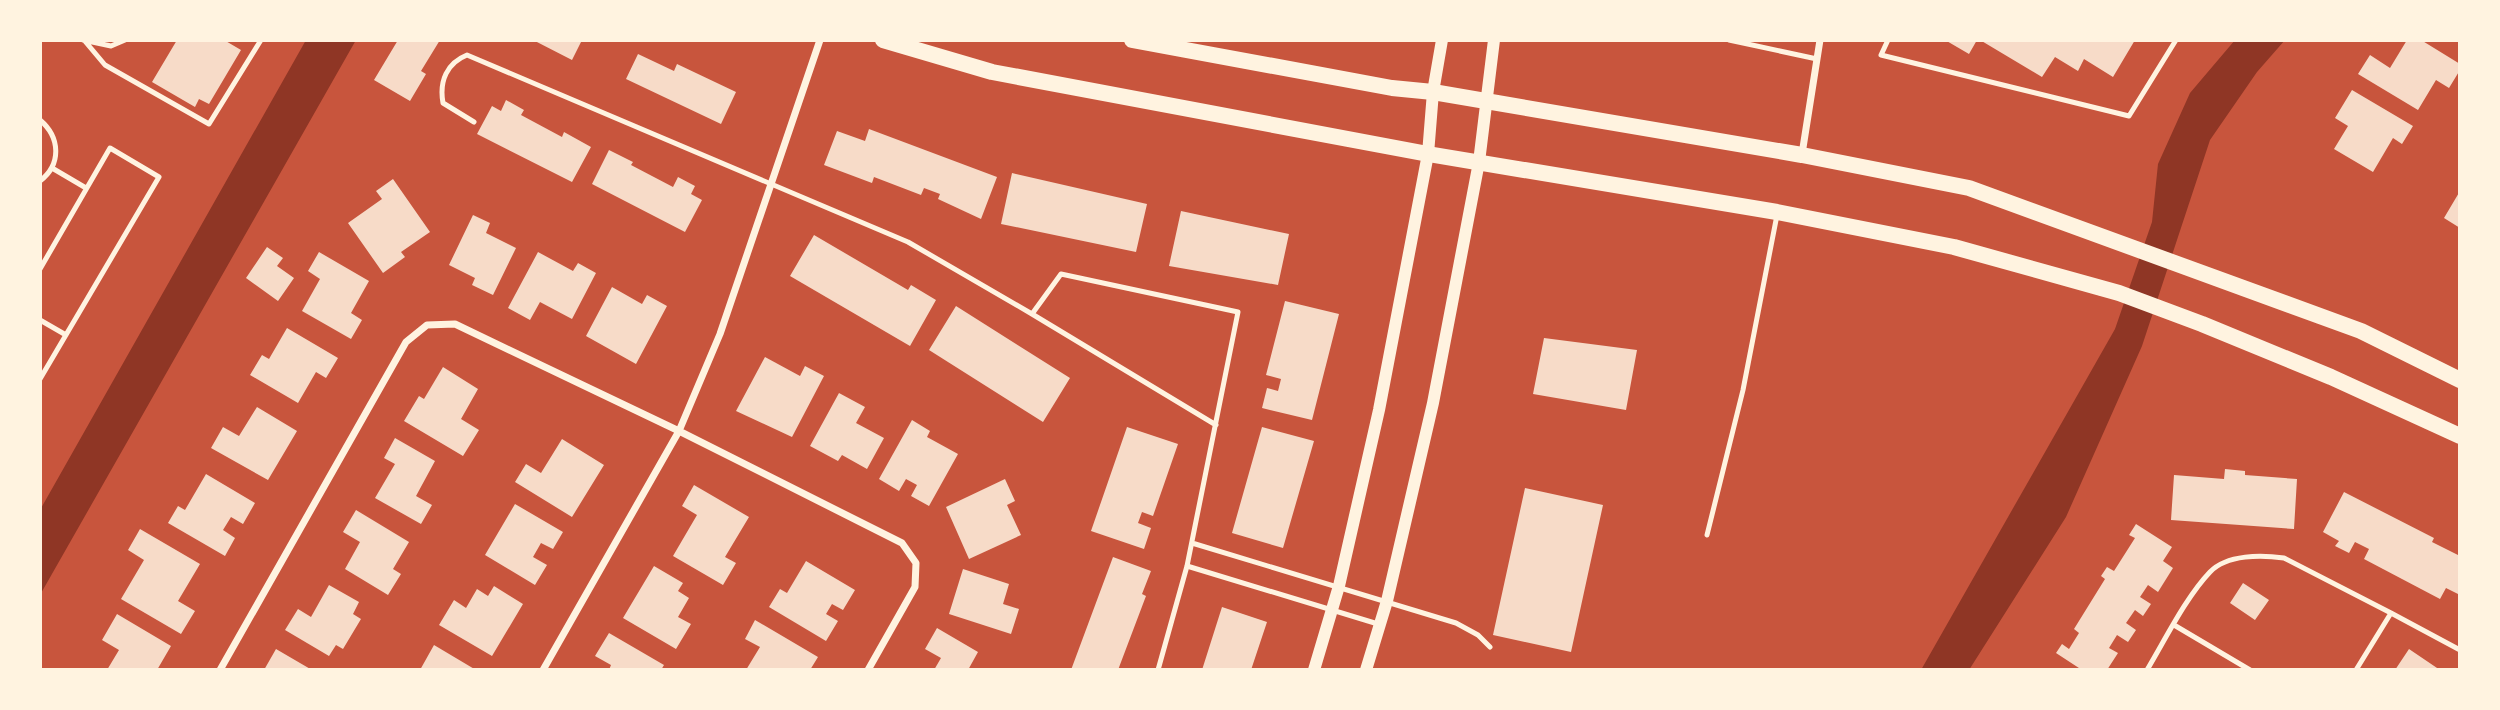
<svg xmlns="http://www.w3.org/2000/svg" width="2500" height="710" font-family="Jost,sans-serif">
	<style>
		.water { fill: #8f3625 }
		.building { fill: #f7dbc8 }
		.lines { fill: none; stroke-linecap: round; stroke-linejoin: round }
		.service { stroke: #fff3e0; stroke-width: 5 }
		.minor { stroke: #fff3e0; stroke-width: 7 }
		.tertiary { stroke: #fff3e0; stroke-width: 12 }
		.primary { stroke: #fff3e0; stroke-width: 16 }
	</style>
	<rect width="100%" height="100%" fill="#c8553d"/>
	<!-- water -->
	<path class="water" d="M306,40H356L40,595V510Z
		M2235,40H2285L2257,72L2210,140L2142,346L2066,517L1969,670H1921L2115,329L2152,222L2158,164L2190,93Z"/>
	<!-- building -->
	<path class="building" d="M177,40H224L241,50L209,104L199,99L195,107L152,82Z
		M398,40H440L421,71L426,74L410,101L374,80Z
		M533,40H582L572,60Z
		M1945,40H1977L1969,54Z
		M1980,40H2135L2113,77L2084,59L2078,71L2055,57L2042,77Z
		M2407,40H2421L2460,64V70L2449,88L2436,80L2418,110L2358,74L2370,55L2390,68Z
		M638,54L674,71L677,64L736,92L721,124L626,79Z
		M2352,90L2413,126L2402,144L2393,138L2373,172L2334,149L2348,126L2335,118Z
		M506,100L524,110L521,115L562,137L564,132L591,147L572,182L477,134L492,106L501,111Z
		M869,129L997,177L981,219L938,199L940,194L924,188L921,195L874,177L872,183L824,165L837,131L865,141Z
		M609,150L633,162L631,165L673,187L678,177L695,186L691,194L702,200L685,232L592,184Z
		M1012,173L1147,204L1136,252L1001,224Z
		M393,179L430,232L401,252L405,257L383,273L348,223L382,199L376,191Z
		M2460,191V228L2444,218Z
		M1181,211L1289,234L1278,285L1169,266Z
		M473,215L490,223L486,233L516,248L493,295L472,285L475,278L449,265Z
		M814,235L908,290L911,285L936,300L910,346L790,276Z
		M267,247L283,258L277,266L294,278L278,301L246,278Z
		M319,252L369,281L351,313L362,320L351,339L302,311L320,279L308,271Z
		M538,252L573,271L578,263L596,273L572,319L540,302L530,320L508,308Z
		M612,287L642,304L647,295L667,306L636,364L586,336Z
		M1285,301L1339,314L1312,420L1262,408L1267,388L1278,391L1281,379L1266,375Z
		M956,306L1070,378L1043,422L929,350Z
		M287,328L338,358L326,378L316,372L298,403L250,375L262,355L269,359Z
		M1544,338L1637,350L1626,410L1533,394Z
		M765,357L800,376L805,366L824,376L792,437L736,411Z
		M443,367L478,389L461,419L479,430L463,456L404,421L419,396L424,399Z
		M839,393L865,407L856,423L884,438L867,469L842,455L838,461L810,446Z
		M257,407L297,431L268,480L211,448L223,427L239,436Z
		M912,420L930,431L927,437L958,454L929,506L911,496L917,485L906,479L899,491L879,479Z
		M1127,427L1178,444L1153,516L1142,512L1138,523L1151,528L1144,549L1091,531Z
		M1262,427L1314,441L1283,548L1232,533Z
		M395,438L435,461L416,496L432,505L421,524L375,498L395,464L384,458Z
		M562,439L604,465L572,517L515,482L526,464L541,473Z
		M2225,469L2245,471V475L2297,479L2294,529L2171,520L2174,475L2224,479Z
		M206,474L255,503L243,524L231,517L223,530L235,538L225,556L168,523L178,506L185,510Z
		M1005,479L1015,501L1007,505L1021,535L969,559L946,507Z
		M694,485L749,517L725,557L736,563L723,585L673,556L697,515L682,506Z
		M1525,488L1603,505L1571,652L1493,635Z
		M2344,492L2434,538L2432,542L2460,556V595L2446,588L2440,599L2364,559L2369,549L2355,542L2349,553L2335,546L2339,541L2323,532Z
		M515,504L563,532L553,549L541,543L533,557L547,565L535,585L485,555Z
		M356,510L409,542L393,569L401,574L388,595L345,569L360,542L343,532Z
		M2136,524L2172,547L2163,561L2173,568L2158,592L2148,585L2140,597L2151,604L2143,616L2135,610L2126,623L2136,630L2128,642L2117,635L2109,648L2118,653L2107,670H2082L2056,653L2062,644L2069,649L2079,633L2074,629L2105,579L2101,576L2107,567L2114,571L2135,538L2129,535Z
		M140,529L200,564L178,601L195,611L181,634L121,599L144,560L128,550Z
		M1113,557L1151,571L1142,594L1146,596L1118,670H1071Z
		M806,561L855,590L843,610L832,604L826,614L838,621L826,641L769,607L780,589L787,593Z
		M654,566L683,583L678,591L689,598L678,617L691,624L676,649L623,618Z
		M963,569L1009,584L1003,604L1019,609L1011,634L949,614Z
		M2243,583L2269,600L2255,620L2230,603Z
		M329,585L359,602L353,614L361,619L343,649L336,645L329,656L285,630L298,609L311,617Z
		M494,586L523,604L492,656L439,625L454,600L466,608L477,589L488,596Z
		M1222,607L1267,622L1251,670H1202Z
		M117,614L171,646L157,670H107L119,650L102,640Z
		M755,620L818,657L810,670H746L760,647L745,639Z
		M937,628L978,652L968,670H934L941,658L925,649Z
		M609,633L664,665L661,670H609L611,665L595,656Z
		M434,645L476,670H420Z
		M276,649L312,670H264Z
		M2409,649L2440,670H2395Z"/>
	<g class="lines">
		<!-- service -->
		<path class="service" d="M83,40L111,46L125,40
			M84,40L105,65L209,124L261,40
			M1729,40L1817,59
			M1888,40L1881,55L2129,116L2176,40
			M40,120C60,137 62,164 40,181
			M474,122L443,103C439,81 447,63 467,55L908,242L1032,314L1061,274L1238,312L1187,566L1158,670
			M52,168L86,188
			M40,269L110,148L159,177L40,379
			M1032,314L1216,425
			M40,320L66,335
			M1707,535L1743,390L1777,215
			M1192,543L1456,623L1478,635L1490,647
			M1187,566L1378,624
			M2391,613L2460,650
			M2174,625L2250,670
			M2147,670C2165,640 2186,597 2210,572C2227,554 2262,555 2284,558L2391,613L2356,670"/>
		<!-- minor -->
		<path class="minor" d="M1802,154L1820,40
			M220,670L406,342L427,325L455,324L679,431L902,543L916,563L915,587L868,670
			M543,670L679,431L720,334L820,40"/>
		<!-- tertiary -->
		<path class="tertiary" d="M1314,670L1339,586L1379,410L1428,154L1433,92L1442,40
			M1366,670L1387,601L1433,403L1479,162L1494,40"/>
		<!-- primary -->
		<path class="primary" d="M883,40L992,72L1428,154L1777,212L1954,247L2119,293L2202,324L2331,377L2460,436
			M1132,40L1392,88L1433,92L1802,155L1969,188L2361,331L2460,380"/>
	</g>
	<!-- border -->
	<rect width="2500" height="710" fill="none" stroke="#fff3e0" stroke-width="84"/>
</svg>
